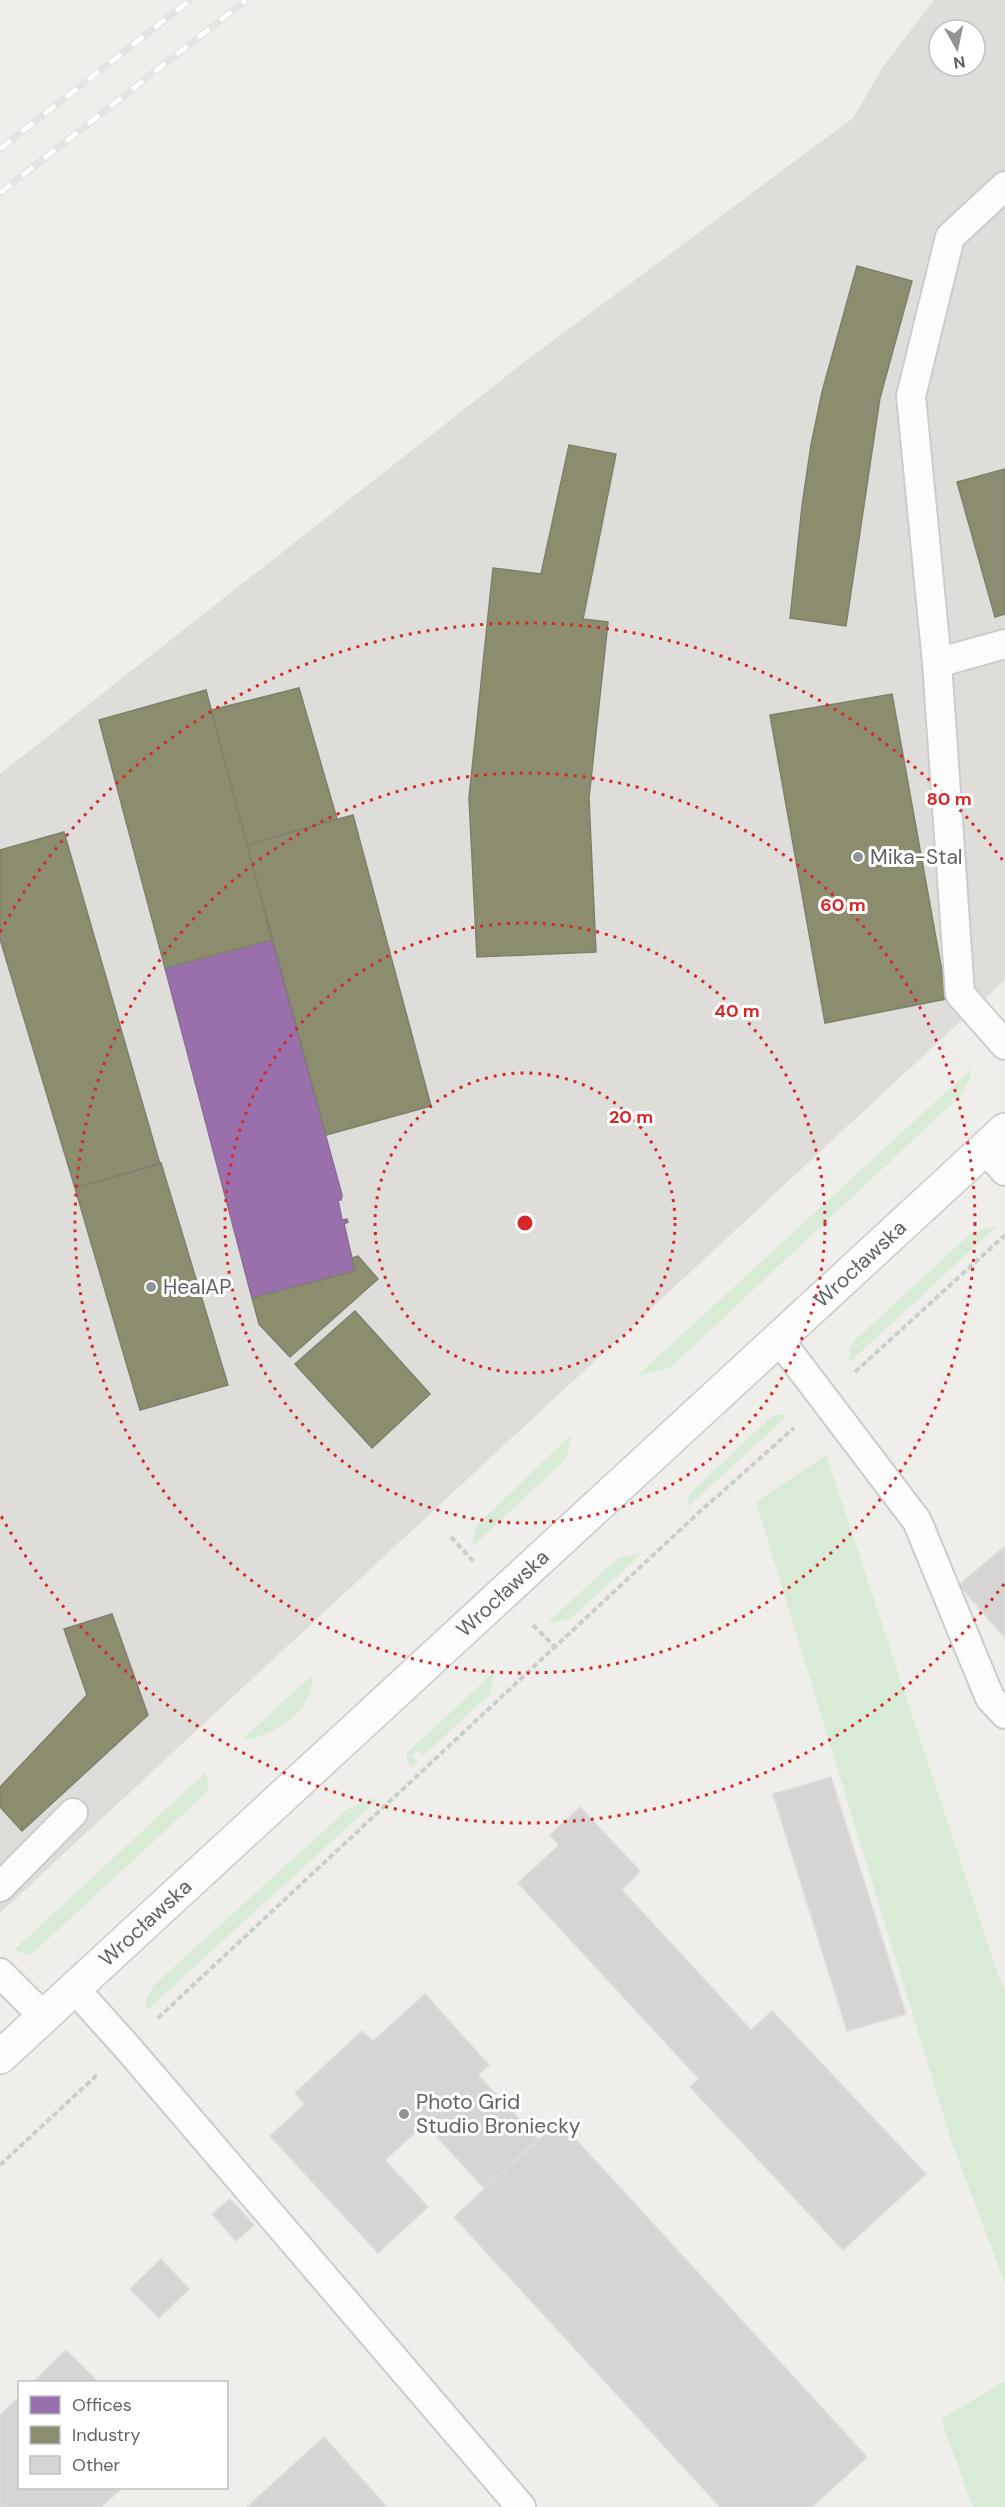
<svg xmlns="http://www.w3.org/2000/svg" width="1005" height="2507" font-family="'DM Sans',sans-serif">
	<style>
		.industrial { fill: #dfddda; fill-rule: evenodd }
		.green { fill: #d8ebd6 }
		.offices { fill: #9970ab; stroke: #886c97; stroke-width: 1.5 }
		.industry { fill: #8c8c6e; stroke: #7e806c; stroke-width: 1.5 }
		.building { fill: #d6d5d3; stroke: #deddd9; stroke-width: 1.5 }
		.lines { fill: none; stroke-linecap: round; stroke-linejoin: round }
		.lane-casing { stroke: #cbcccc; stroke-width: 32 }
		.secondary-casing { stroke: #cacacb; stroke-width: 36 }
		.path { stroke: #cacfcc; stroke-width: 4; stroke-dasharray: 6 3; stroke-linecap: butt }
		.lane { stroke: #fdfcfc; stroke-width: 28 }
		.secondary { stroke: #fdfcfc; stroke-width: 33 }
		.rail-casing { stroke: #e4e4e4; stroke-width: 7 }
		.rail { stroke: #fff; stroke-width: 4.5; stroke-dasharray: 14; stroke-linecap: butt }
		.ring { fill: none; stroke: #d62828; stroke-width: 3; stroke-dasharray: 3 6 }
		.poi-dot { fill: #919496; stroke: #fff; stroke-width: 2 }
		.labels { text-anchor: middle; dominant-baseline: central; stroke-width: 6; stroke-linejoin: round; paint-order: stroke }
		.poi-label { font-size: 21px; fill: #5f6368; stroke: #fff; text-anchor: start }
		.street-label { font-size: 21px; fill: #5f6368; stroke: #fff }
		.centre { fill: #d62828; stroke: #fff; stroke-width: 3 }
		.ring-label { font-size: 18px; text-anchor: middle; font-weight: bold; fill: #d62828; stroke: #fff; stroke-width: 6; stroke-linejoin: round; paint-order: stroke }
	</style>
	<rect width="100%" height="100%" fill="#efeeea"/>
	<!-- industrial -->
	<path class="industrial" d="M934,0H1005V980L0,1913V774L523,363L853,118L883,67ZM939,30H975V66H939Z"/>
	<!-- green -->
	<path class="green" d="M971,1069L970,1077L963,1093L670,1368L637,1376Z
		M997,1226L849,1363L850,1349L854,1341L971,1233Z
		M781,1414L788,1415L689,1506L688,1497L692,1491L773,1415Z
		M572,1434L567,1455L560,1465L474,1545L473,1540L477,1525Z
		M826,1455L998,1975L1005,1990V2283L952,2143L756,1502Z
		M642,1553L569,1620L548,1622L619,1557Z
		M494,1672L490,1694L423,1756L417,1751L412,1756L417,1762L412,1767L407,1761V1753Z
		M312,1675C317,1708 271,1739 242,1740Z
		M206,1772L208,1784L207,1792L34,1952L28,1955L14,1950Z
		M370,1799L377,1800L146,2011V2002L153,1986L349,1808Z
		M1005,2381V2507H973L941,2419Z"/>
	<!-- offices -->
	<path class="offices" d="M272,940L342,1195L341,1200H338L342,1220L347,1219L348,1222L344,1224L355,1271L252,1298L165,968Z"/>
	<!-- industry -->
	<path class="industry" d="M857,266L912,281L880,398L846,626L790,618L802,506L811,445L822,392Z
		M569,445L616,454L583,619L608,622L589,798L596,952L477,957L469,798L493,568L541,574Z
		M1005,469V614L995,617L957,482Z
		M299,688L337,819L247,845L211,710Z
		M206,690L272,940L165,968L99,720Z
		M892,694L947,999L825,1023L770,715Z
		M353,815L431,1106L326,1135L247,845Z
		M64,832L160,1164L75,1188L0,939V850Z
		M161,1163L228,1385L140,1410L75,1188Z
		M358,1256L378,1279L290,1357L259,1324L252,1298L355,1271L352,1258Z
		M355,1311L430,1394L372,1448L295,1364Z
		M112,1614L148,1715L22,1831L0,1807V1787L87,1695L64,1629Z"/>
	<!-- building -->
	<path class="building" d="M1005,1546V1638L959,1585Z
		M831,1777L906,2014L847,2031L773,1794Z
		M580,1807L640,1871L622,1890L751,2030L772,2011L926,2174L843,2250L690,2087L699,2079L518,1883L559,1845L550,1835Z
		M425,1994L489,2065L478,2075L538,2139L485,2189L425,2124L385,2160L428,2207L378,2253L270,2136L305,2104L295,2093L362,2031L373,2041Z
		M559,2121L867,2457L812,2507H720L454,2217Z
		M230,2199L254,2225L236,2241L212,2214Z
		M161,2259L189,2289L159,2318L130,2289Z
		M66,2350L98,2382H33Z
		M20,2396V2488H122L101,2507H0V2415Z
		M324,2437L387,2507H247Z"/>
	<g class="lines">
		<defs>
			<path id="lane" d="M1005,186L950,237L911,396L937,663L1005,644
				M937,663L960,994L1005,1045
				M985,1149L1005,1171
				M778,1338L917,1521L990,1698L1005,1714
				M0,1887L73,1813
				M0,1973L44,2017
				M74,1988L127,2047L521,2507"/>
			<g id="secondary">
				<path id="s1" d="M0,2057L1005,1130"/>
			</g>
		</defs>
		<!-- lane casing -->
		<use href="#lane" class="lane-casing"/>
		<!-- secondary casing -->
		<use href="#secondary" class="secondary-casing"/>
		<!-- path -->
		<path class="path" d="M855,1372L1005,1235
			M451,1537L475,1563
			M533,1625L556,1648
			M158,2018L695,1516L794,1428
			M0,2165L97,2075"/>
		<!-- lane -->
		<use href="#lane" class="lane"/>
		<!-- secondary -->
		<use href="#secondary" class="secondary"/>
		<defs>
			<path id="rail" d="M0,149L190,0
				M0,193L246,0"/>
		</defs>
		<!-- rail casing -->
		<use href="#rail" class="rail-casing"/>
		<!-- rail -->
		<use href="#rail" class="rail"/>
	</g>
	<!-- distance rings -->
	<g class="ring">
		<circle cx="525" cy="1223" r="150"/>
		<circle cx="525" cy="1223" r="300"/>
		<circle cx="525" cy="1223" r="450"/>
		<path d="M1004 1584A600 600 0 0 1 0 1514M0 932A600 600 0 0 1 1004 862"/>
	</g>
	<!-- markers -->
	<g class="poi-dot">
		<circle cx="858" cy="857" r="6"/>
		<circle cx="151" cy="1287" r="6"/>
		<circle cx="404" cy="2114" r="6"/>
	</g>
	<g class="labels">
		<!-- poi labels -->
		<g class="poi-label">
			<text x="870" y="857">Mika-Stal</text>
			<text x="163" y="1287">HealAP</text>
			<text x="416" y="2102">Photo Grid<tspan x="416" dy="24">Studio Broniecky</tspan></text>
		</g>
		<!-- street labels -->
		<g class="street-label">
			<text stroke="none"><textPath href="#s1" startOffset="1170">Wrocławska</textPath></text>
			<text stroke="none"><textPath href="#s1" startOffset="684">Wrocławska</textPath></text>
			<text stroke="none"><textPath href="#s1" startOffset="198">Wrocławska</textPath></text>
		</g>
	</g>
	<circle cx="525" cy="1223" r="9" class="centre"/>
	<g class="ring-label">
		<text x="949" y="805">80 m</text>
		<text x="843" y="911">60 m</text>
		<text x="737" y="1017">40 m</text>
		<text x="631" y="1123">20 m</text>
	</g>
	<!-- legend -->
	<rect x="18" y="2381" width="210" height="108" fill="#ffffff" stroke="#bfc1c3" stroke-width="1.5"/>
	<rect x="30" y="2396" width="30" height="18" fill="#9970ab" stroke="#bfc1c3" stroke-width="1.5"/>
	<text x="72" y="2411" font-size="18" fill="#5f6368">Offices</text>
	<rect x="30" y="2426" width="30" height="18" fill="#8c8c6e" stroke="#bfc1c3" stroke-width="1.5"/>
	<text x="72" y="2441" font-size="18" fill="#5f6368">Industry</text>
	<rect x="30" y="2456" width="30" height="18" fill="#d6d5d3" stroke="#bfc1c3" stroke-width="1.5"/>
	<text x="72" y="2471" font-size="18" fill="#5f6368">Other</text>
	<!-- north arrow -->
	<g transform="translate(957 48) rotate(171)"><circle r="28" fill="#ffffff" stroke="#bfc1c3" stroke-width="1.5"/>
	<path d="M0-4.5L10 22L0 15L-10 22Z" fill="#919496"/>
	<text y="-9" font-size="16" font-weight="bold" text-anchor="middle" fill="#5f6368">N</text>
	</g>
</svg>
